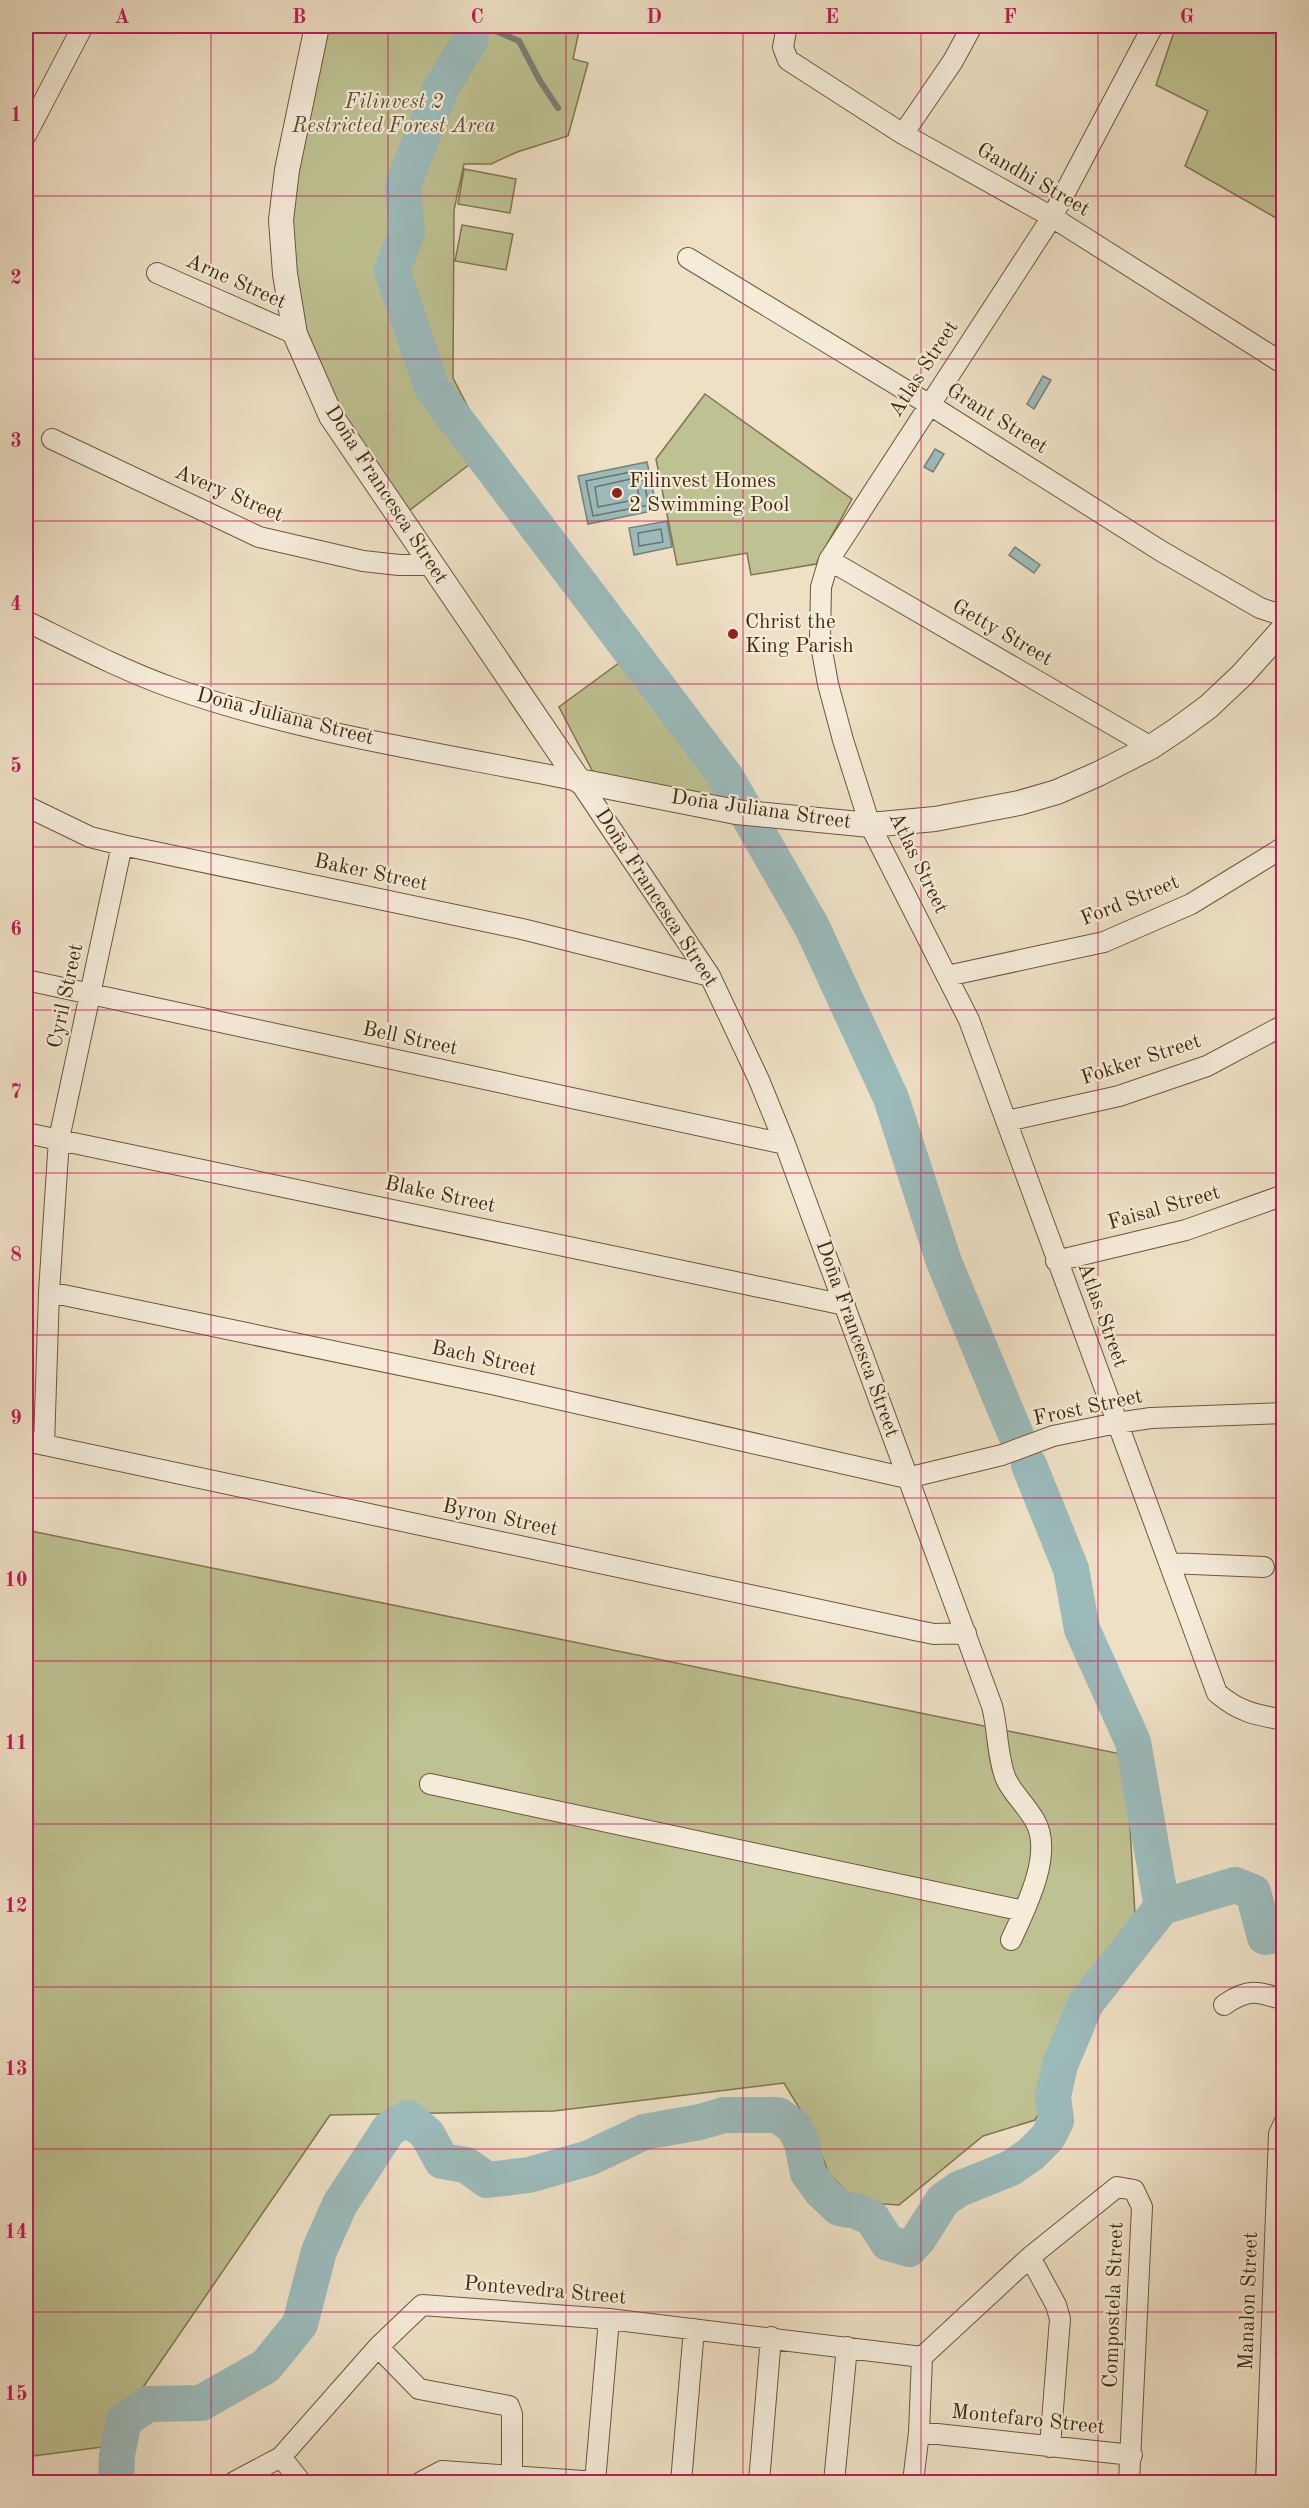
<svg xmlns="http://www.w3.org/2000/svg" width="1309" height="2508" font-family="'Old Standard TT',serif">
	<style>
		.green { fill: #bec191; stroke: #81754e; stroke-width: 1.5 }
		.water { fill: #9bbbbb; stroke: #788175; stroke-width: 1.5 }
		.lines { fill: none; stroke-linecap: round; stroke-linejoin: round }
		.shore { stroke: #707264; stroke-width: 1.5 }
		.stream { stroke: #788175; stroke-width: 6 }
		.river { stroke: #9bbbbb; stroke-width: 36 }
		.minor-casing { stroke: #6e573a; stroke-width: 22 }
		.tertiary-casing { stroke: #6e573a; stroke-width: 26 }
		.minor { stroke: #f4ebd9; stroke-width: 20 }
		.tertiary { stroke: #f4ebd9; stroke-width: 24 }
		.grid { fill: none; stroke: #c2185b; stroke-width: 1.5; stroke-opacity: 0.55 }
		.poi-dot { fill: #8f2418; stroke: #f4ebd9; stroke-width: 2 }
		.labels { text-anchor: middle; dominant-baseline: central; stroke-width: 4.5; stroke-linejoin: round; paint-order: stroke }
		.park-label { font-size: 21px; font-style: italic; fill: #624f2d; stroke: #f4ebd9 }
		.street-label { font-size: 21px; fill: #44290c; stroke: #f4ebd9 }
		.poi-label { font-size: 21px; fill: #44290c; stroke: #f4ebd9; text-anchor: start }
		.neatline { fill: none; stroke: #c2185b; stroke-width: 2 }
		.grid-label { font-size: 20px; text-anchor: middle; font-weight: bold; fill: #c2185b }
	</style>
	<rect width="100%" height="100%" fill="#eee0c5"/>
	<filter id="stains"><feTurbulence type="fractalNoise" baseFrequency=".00333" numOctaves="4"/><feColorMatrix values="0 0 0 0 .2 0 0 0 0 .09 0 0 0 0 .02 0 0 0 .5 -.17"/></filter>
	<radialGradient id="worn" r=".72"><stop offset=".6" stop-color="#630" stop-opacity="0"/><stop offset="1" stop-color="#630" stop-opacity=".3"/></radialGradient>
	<!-- green -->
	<path class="green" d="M323,26H569L579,31L573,59L588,63L568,136L517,152L491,164H464L454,210L453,378L471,413L474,461L406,513L337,410L302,332L288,220Z
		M1176,26H1283V222L1185,166L1208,111L1156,85Z
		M464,169L516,179L510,213L458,204Z
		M462,225L513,234L506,270L455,261Z
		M705,394L852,499L816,564L751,575L747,553L677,565L656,459Z
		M623,660L730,799L593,772L559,707Z
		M26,1530L1126,1755L1136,1933L1130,1961L1035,2120L983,2136L899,2205L857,2202L829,2174L811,2127L784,2083L554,2111L330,2115L102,2447L26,2457Z"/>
	<!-- water -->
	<path class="water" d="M1043,376L1051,380L1034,409L1027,404Z
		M935,449L944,454L933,472L924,467Z
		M647,462L657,510L588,524L578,476Z
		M667,521L672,547L634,555L629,528Z
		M1015,547L1040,565L1034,573L1009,555Z"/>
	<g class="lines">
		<!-- shore -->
		<path class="shore" d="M641,470L649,505L593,516L586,481Z
			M635,478L637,481L639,499L598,507L595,487Z
			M661,529L663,542L639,546L638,533Z"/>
		<!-- stream -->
		<path class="stream" d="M471,39L491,29L519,41L540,81L558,108"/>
		<!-- river -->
		<path class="river" d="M471,39L441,88L403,186L407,233L392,270L432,388L726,777L812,927L891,1098L944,1262L1016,1435
			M1029,1465L1071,1569L1082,1629L1133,1742L1162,1907
			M116,2482L117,2455L124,2420L148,2404L201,2403L266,2366L300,2324L319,2251L340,2204L389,2129L408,2118L427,2134L442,2161L466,2165L487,2180L529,2175L589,2158L644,2132L700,2122L724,2115H778L794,2127L802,2143L808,2173L821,2191L839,2208L856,2211L872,2218L888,2243L909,2249L919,2238L943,2200L959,2189L1011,2168L1031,2154L1048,2137L1056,2121L1053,2096L1060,2065L1086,2003L1162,1907L1235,1885L1253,1892L1265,1937L1284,1934"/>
		<defs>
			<path id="minor" d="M787,26L783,47L788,60L903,134L1052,217L1284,364
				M1153,26L1052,217L829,560L821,587L820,640L828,684L843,740L870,825L969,1020L1217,1693C1239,1712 1256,1715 1284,1720
				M903,134L953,61L972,26
				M26,135L83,26
				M688,258L930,405L1161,551L1260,608L1284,616
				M157,273L295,334
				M52,439L259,537L363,561L399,565H432
				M829,560L1151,747
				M26,621C73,644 120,669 170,687C302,734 443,753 579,781L710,976L759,1080L785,1144L992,1706C998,1728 997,1758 1006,1779C1013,1794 1027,1806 1035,1821C1054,1854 1025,1909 1011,1940
				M26,806L90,837L122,845L522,929L710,976
				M947,976L1104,942L1191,904L1284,847
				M26,980L785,1144
				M1007,1121L1119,1096L1207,1066L1284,1025
				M26,1133L845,1305
				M1056,1261L1186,1230L1284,1195
				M49,1292L496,1385L907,1478L1002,1455L1053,1436L1117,1423L1151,1418L1284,1413
				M26,1441L919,1631L934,1634L966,1633
				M44,1445L49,1292L59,1139L122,845
				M1169,1563L1264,1567
				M430,1784L1024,1911
				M1224,2005C1248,1988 1257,1991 1284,2000
				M1030,2257L1056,2305L1060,2319L1050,2447
				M378,2347L419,2389L509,2406L512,2414V2475
				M922,2357L1030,2257L1117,2187L1134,2190L1142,2207L1129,2482
				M919,2432L1132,2455
				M281,2457L301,2482
				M234,2482L281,2457L378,2347L422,2305L609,2319L922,2357
				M421,2482L442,2471L597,2482
				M595,2482L609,2319
				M681,2482L694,2329
				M759,2482L771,2337
				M834,2482L847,2347
				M913,2482L919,2432L922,2357
				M1266,2482L1279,2134L1284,2123"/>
			<path id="tertiary" d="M317,26L287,170L281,220L285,274L295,334L331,416L579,781L736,812L870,825L935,819L1019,803L1057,792L1098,774L1151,747L1178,729L1208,707L1242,675L1284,628"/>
		</defs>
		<!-- minor casing -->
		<use href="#minor" class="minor-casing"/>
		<!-- tertiary casing -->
		<use href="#tertiary" class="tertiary-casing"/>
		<!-- minor -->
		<use href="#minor" class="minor"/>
		<!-- tertiary -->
		<use href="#tertiary" class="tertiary"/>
	</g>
	<!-- grid -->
	<path class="grid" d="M211,26V2482M388,26V2482M566,26V2482M743,26V2482M921,26V2482M1098,26V2482M26,196H1284M26,359H1284M26,521H1284M26,684H1284M26,847H1284M26,1010H1284M26,1173H1284M26,1335H1284M26,1498H1284M26,1661H1284M26,1824H1284M26,1987H1284M26,2149H1284M26,2312H1284"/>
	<!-- markers -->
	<g class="poi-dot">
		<circle cx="617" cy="493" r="6"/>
		<circle cx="733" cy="634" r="6"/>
	</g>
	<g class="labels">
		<!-- park labels -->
		<g class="park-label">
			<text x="394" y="102">Filinvest 2<tspan x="394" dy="24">Restricted Forest Area</tspan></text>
		</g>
		<!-- street labels -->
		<g class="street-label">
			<text transform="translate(1033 180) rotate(30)">Gandhi Street</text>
			<text transform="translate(236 282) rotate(24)">Arne Street</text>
			<text transform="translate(924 369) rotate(-57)">Atlas Street</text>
			<text transform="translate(997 419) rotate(32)">Grant Street</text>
			<text transform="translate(229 494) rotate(23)">Avery Street</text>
			<text transform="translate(386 495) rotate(57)">Doña Francesca Street</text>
			<text transform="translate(1002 633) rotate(30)">Getty Street</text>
			<text transform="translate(285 717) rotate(14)">Doña Juliana Street</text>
			<text transform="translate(761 810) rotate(8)">Doña Juliana Street</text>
			<text transform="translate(918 863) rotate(64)">Atlas Street</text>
			<text transform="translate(371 873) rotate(12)">Baker Street</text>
			<text transform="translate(656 898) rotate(57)">Doña Francesca Street</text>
			<text transform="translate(1130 901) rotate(-22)">Ford Street</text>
			<text transform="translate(66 996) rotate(-78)">Cyril Street</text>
			<text transform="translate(410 1039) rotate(12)">Bell Street</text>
			<text transform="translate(1141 1060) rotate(-18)">Fokker Street</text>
			<text transform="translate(440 1195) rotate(12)">Blake Street</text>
			<text transform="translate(1164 1208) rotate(-16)">Faisal Street</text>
			<text transform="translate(1102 1315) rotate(70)">Atlas Street</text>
			<text transform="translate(857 1339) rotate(70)">Doña Francesca Street</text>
			<text transform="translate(484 1359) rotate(12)">Bach Street</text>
			<text transform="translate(1088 1408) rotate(-12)">Frost Street</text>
			<text transform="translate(500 1518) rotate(12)">Byron Street</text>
			<text transform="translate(545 2291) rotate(5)">Pontevedra Street</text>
			<text transform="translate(1249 2301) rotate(-88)">Manalon Street</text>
			<text transform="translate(1114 2305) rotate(-88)">Compostela Street</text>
			<text transform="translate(1028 2420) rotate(6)">Montefaro Street</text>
		</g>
		<!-- poi labels -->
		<g class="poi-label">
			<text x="629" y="481">Filinvest Homes<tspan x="629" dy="24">2 Swimming Pool</tspan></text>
			<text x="745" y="622">Christ the<tspan x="745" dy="24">King Parish</tspan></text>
		</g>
	</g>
	<!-- margin -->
	<rect width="1309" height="2508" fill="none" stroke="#eee0c5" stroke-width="66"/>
	<rect x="33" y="33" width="1243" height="2442" class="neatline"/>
	<g class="grid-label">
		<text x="122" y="23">A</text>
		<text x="299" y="23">B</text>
		<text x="477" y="23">C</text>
		<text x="654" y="23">D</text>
		<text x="832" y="23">E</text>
		<text x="1010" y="23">F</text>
		<text x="1187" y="23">G</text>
		<text x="16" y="121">1</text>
		<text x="16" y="284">2</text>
		<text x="16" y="447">3</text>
		<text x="16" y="610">4</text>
		<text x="16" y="772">5</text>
		<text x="16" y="935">6</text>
		<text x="16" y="1098">7</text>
		<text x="16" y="1261">8</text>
		<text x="16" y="1424">9</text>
		<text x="16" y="1586">10</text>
		<text x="16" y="1749">11</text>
		<text x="16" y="1912">12</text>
		<text x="16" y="2075">13</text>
		<text x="16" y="2238">14</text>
		<text x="16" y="2400">15</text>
	</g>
	<rect width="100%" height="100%" filter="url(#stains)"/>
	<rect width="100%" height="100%" fill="url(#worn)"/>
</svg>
